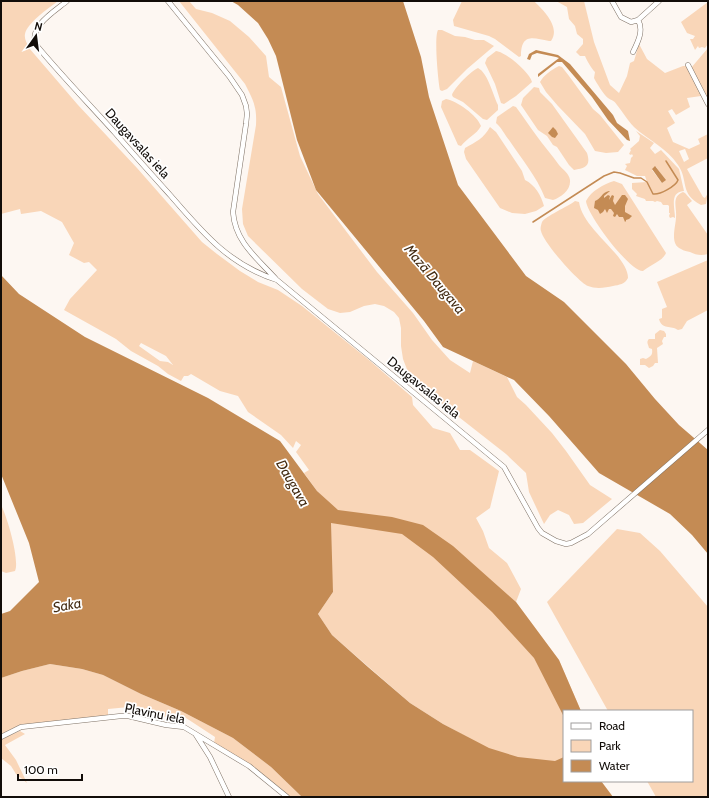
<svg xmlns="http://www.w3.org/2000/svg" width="709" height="798" font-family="Cabin,sans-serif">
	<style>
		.green { fill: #f9d6b8; fill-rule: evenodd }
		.water { fill: #c48b54 }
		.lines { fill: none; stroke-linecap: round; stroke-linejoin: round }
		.stream { stroke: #c48b54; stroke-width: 1.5 }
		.minor-casing { stroke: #7f7266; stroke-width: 5.5 }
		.minor { stroke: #fff; stroke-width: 4.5 }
		.labels { text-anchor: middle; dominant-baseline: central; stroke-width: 3.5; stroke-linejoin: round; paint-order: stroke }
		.street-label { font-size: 13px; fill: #120d09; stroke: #fff }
		.water-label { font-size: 14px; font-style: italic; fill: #432b12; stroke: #fff }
	</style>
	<rect width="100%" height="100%" fill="#fdf7f2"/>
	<!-- green -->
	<path class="green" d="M1,1H58C49,8 27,23 25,34C24,39 27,43 29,48L78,105L137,168L202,242L217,254L240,271L258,282L278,290L302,306L369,360L412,397L413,405L433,428L450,433L460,450H470L499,471L490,508L476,518L483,531L489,548L507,563L521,589L516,602L559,660L581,711H564V781H601L613,797H380L467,737L443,724L410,703L332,635L318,614L333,592L322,496L317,491L304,473L309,470L296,452L301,445L296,441L293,448L281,435L248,412L238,396L220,391L191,374L188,376H184L181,381L168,374L158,366L131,351L116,339L64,310L70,299L97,270L89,262L84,263L69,255L74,243L62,222L41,211L21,214L20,209L1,214ZM141,343L166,356L173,365L168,362L160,361L139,346Z
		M179,1H189L196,9L212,13L230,21L249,37L266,56L269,77L281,87L300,156L318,194L377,272L413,313L432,340L450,360L470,373L473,361L507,377L517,397L526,405L552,433L566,451L590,485L612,499L583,523L574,524L569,515L558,510L550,515L544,524L529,492L526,473L506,454L418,385L408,372L403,359L401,346V328L399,318L394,312L384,306L375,304L364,306L350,312L340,313L328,309L302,289L248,236L243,224L242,209L256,125C257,106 253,100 245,84Z
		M462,1H534C543,10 561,27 551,41H549C533,38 521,33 521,56L519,57L495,39L489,36L454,26L453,20Z
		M556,1H584L594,42L610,85L619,93L627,76L630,63L634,61L639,44L647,59L665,73L683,66H687L700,88L708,109L701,96L687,98L690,107L676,115L672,109L668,111L675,123L667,128L673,142L689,149L700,144L698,139L708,134V158L687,169L703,197L705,198L708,193L706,204L701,205C679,193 689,181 678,165C667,148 648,140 634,127C627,120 623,112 617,105C615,101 611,100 608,98C604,95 596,82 594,78L595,72C592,69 587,61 585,56H580L576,52L583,44V39L577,34L575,26L569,19L567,7ZM685,149L689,159L684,162L679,151Z
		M708,2V44L705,48L702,47L699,48L698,46L695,50L690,39H693L695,36L687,33L681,22Z
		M438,30H442L455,36L465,37L475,40H484L494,46L467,69L447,89L442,91L440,90C438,80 434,37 438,30Z
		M708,48V102L691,68Z
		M496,51C506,52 530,73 532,82L516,96L504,104L501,103L495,84L485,63L487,58Z
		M559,66L562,67L569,76L593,109L600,115L624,145L618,152L606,153L595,151L585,134L558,106L546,92L540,82C544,75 551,70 559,66Z
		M478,68C488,73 493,95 498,105V110L487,120L483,119L463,102L453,97L452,95C454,88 471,71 478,68Z
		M534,87L539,88L540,92L552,104L587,153C591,166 586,168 574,170L569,165L557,147L553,145L547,136L538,130L521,105L523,98Z
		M446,99C457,101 477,115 481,126C477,134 467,138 461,146L458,145L441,107L442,101Z
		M513,106L516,107C523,116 529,126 536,135C543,145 552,155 559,165C563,170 569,173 570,180C571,190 561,197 553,200L545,198C537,177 521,158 509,140C504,134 502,128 496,123L497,117Z
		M490,127L496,132L522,171L525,180C535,185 541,195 544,206L536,211L525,214L512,213L500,208L466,159L464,152L465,148C476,142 484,138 490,127Z
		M636,131L654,143L650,148L655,154L661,150L679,169L684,191C669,192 675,208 675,218L673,217L670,218L669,216L670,213H669V206L668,205H663L661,202L657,201L655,202L653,201H646L645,199L636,196L637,194L632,189V183L647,182L645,176H637L625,170L627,166L625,164L630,163L631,158L633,156L632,154L631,155L629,154L631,150L630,149L639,141L640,136ZM656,167L665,180L662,183L652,170Z
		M614,181L622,184L666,253C663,261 650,265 643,271C630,272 587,215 586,201C591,191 604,184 614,181Z
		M683,192L685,193L692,201L687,205L708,235V254C701,256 696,255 690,252C687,251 684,251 681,249C669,244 676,226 676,217C677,207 671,197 683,192Z
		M575,201L579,202C583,230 628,255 628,278C625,284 619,285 613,286C605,288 595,289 588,286C578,282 543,242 541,231C540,229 541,225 542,222C546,216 567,207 575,201Z
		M708,260V310L687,321L682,329L678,330C671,325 662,330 659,319L662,318V309L667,307L657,282Z
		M660,330L664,331L666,334V337H664L662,341L663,344L657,348L658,363H655L653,366L649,368L645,365H640V359L643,358L646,359C650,356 653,356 652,349L649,348C648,344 646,342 649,339H655V334Z
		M1,505C7,516 20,560 15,571L6,573L1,571Z
		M617,529L640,533L660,551L708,607V797H656L647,781H692V711H608L547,602Z
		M50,664L82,669L103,675L141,694L181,711L233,738L271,767L302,797H290L279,787L214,743L215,737L186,718L178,716L162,717L129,707L108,709V716L37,724L1,735V678L22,671Z
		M20,731L25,734L5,745L16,760L27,783L16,774L11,766L1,758V739Z"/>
	<!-- water -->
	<path class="water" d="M231,1H403L421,57L429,97L458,185L526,276L564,302L626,364L655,399L679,425L708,450V554L692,535L670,514L599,473L549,416L514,380L443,347L424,321L316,190L297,140L276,56L268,39L258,23L238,5Z
		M536,50L558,55L570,64L613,115L617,123L628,131L630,141L627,140L608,120L592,97L562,62H557L538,77V74L559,58L556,57L537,53L532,55L530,60L527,59L529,54Z
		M553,127L556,130L558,134L555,138L552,137L548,133Z
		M655,166L666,180L662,183L652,169Z
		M609,191H610L604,196V198L608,195L610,196L609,200L612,195L614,196L613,201L615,205L622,195H625L628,199L625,206V212L632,216L629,219L626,220V221L625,222L623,217H619L617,214L615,217L613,216L614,213L611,209H609L607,213L605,209L603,212L600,214L598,210L594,208L595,201C601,199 602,192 609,191Z
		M1,275L19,294L85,337L208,398L280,441L317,491L338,510L392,517L423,525L453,546L516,602L559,660L581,711H564V717L534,658L492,612L433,557L402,534L331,523L333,592L318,614L332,635L368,667L410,703L443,724L489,748L518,757L555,761L564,757V781H601L613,797H302L271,767L233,738L181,711L141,694L103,675L82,669L50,664L22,671L1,678V614L10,611L39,582L29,543L1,474Z"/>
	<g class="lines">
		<!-- stream -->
		<path class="stream" d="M533,222L604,176L614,172L620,173L634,178H641L647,182L653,194C660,195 676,186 678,180L666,161"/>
		<defs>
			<path id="minor" d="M67,1C55,11 26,28 37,46C62,76 90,105 116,134C134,155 153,176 171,196C202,232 229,265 277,280L504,467L538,528L542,533L556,541L566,544L571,543L588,534L708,430
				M168,1L229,76L242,95L246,106L247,114L246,124L233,212C235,242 257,258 276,279
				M612,1L621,17L631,22L638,20L659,1
				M633,52C638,42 644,30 638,20
				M688,65L708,104
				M196,735L210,757L229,797
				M1,737L21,727L121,716H128L166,725L184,727L249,766L287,797"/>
		</defs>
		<!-- minor casing -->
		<use href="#minor" class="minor-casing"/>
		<!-- minor -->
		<use href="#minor" class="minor"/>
	</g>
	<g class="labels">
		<!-- street labels -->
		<g class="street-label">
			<text transform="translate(138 143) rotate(48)">Daugavsalas iela</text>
			<text transform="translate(424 387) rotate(39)">Daugavsalas iela</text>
			<text transform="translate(155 713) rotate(11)">Pļaviņu iela</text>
		</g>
		<!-- water labels -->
		<g class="water-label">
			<text transform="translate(435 279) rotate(50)">Mazā Daugava</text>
			<text transform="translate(293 483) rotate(60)">Daugava</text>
			<text transform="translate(67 605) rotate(-10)">Saka</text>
		</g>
	</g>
	<!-- border -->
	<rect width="709" height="798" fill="none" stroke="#120d09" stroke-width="4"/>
	<!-- legend -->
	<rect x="563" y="710" width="130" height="72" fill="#ffffff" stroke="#a09e9d"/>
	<rect x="571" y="723" width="20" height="6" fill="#ffffff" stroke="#a09e9d"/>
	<text x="599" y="730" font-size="12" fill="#120d09">Road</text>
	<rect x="571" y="740" width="20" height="12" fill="#f9d6b8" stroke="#a09e9d"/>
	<text x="599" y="750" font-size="12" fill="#120d09">Park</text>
	<rect x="571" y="760" width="20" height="12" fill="#c48b54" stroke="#a09e9d"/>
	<text x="599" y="770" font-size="12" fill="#120d09">Water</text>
	<!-- north arrow -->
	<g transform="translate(36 36) rotate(14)" stroke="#ffffff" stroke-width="3" paint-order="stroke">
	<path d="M0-3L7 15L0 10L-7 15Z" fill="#120d09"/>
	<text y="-6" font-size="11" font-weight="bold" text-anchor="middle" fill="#120d09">N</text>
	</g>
	<!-- scale -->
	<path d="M18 774v6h64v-6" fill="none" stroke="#120d09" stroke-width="2"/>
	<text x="24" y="774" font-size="12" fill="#120d09" stroke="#ffffff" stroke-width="3" paint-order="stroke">100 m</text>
</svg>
